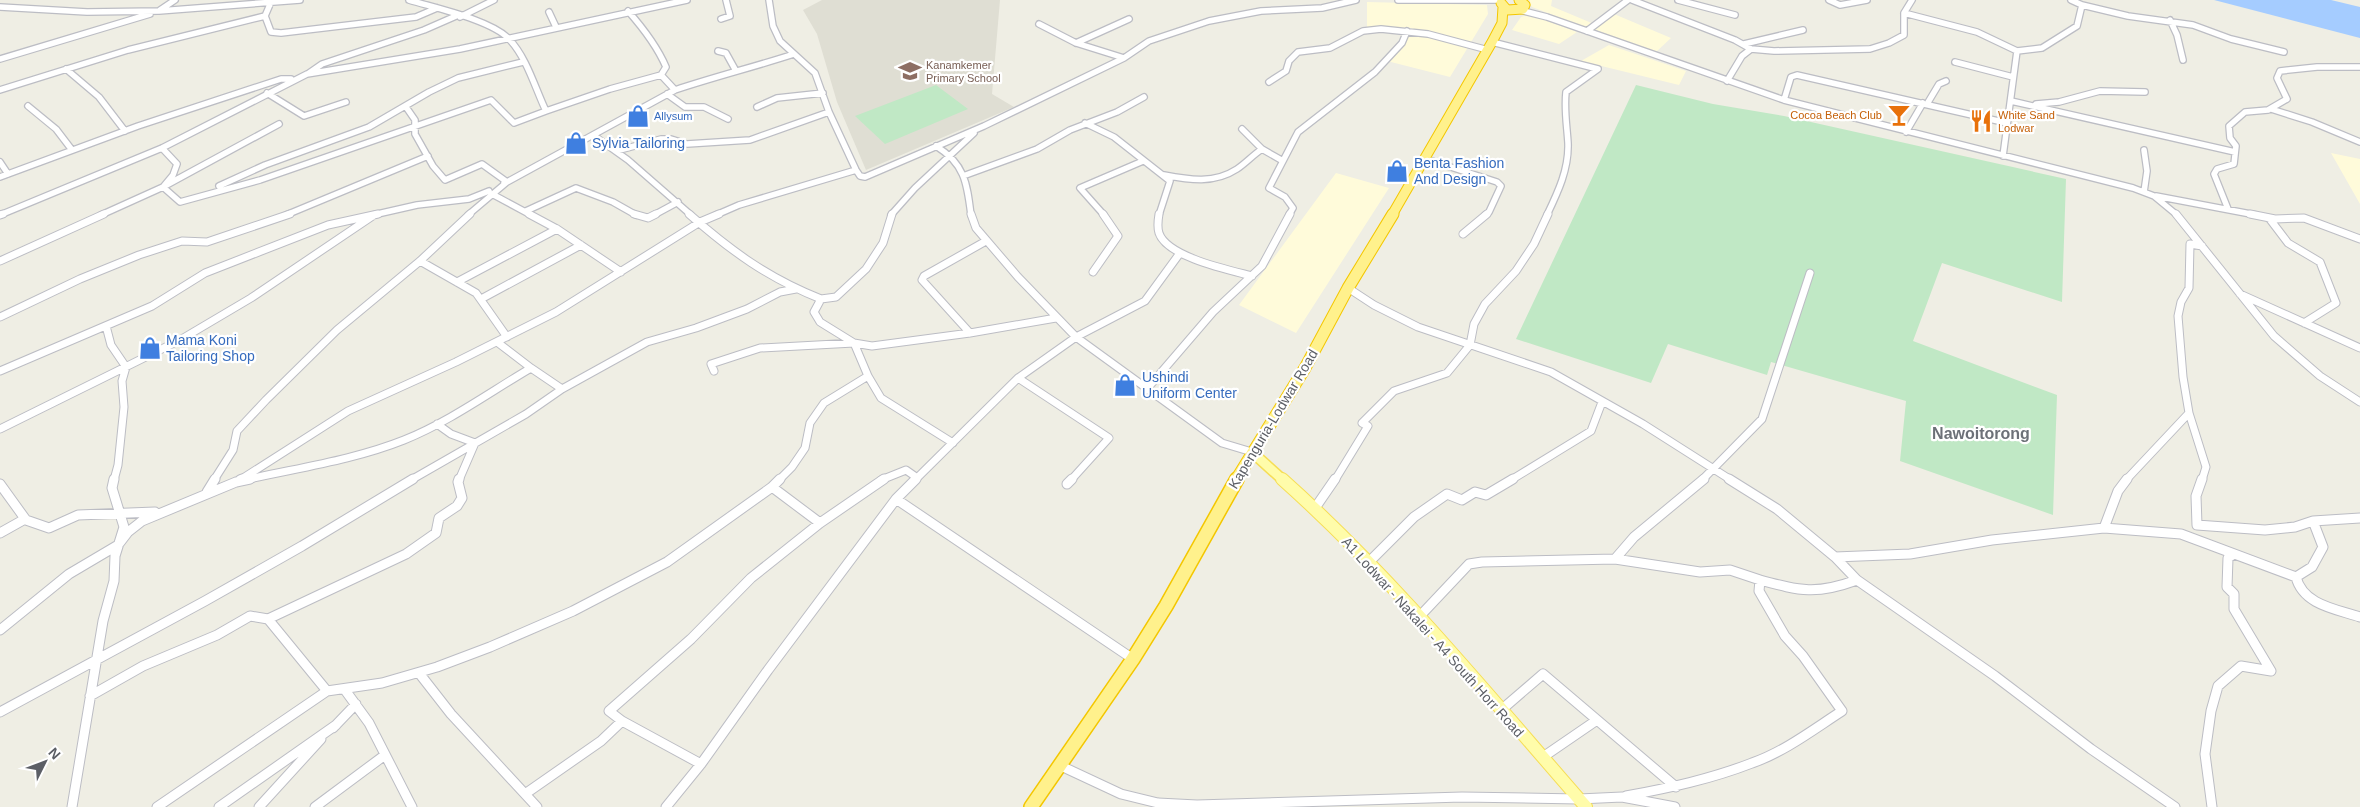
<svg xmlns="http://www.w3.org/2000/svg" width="2360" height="807" font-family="Arial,sans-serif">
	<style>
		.commercial { fill: #fffbda }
		.education { fill: #dfded3 }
		.green { fill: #c0e8c5 }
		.water { fill: #a5ccff }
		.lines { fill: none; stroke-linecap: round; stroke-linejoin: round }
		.minor-far2-casing { stroke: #bcbdc4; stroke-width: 8 }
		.minor-far1-casing { stroke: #bcbdc4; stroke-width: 9 }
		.minor-casing { stroke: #bcbdc4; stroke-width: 11 }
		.major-far1-casing { stroke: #f6de56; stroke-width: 12 }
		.major-casing { stroke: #f6de56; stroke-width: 14 }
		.highway-far2-casing { stroke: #f4c700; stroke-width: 11 }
		.highway-far1-casing { stroke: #f4c700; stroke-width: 13 }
		.highway-casing { stroke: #f4c700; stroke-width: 16 }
		.minor-far2 { stroke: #fff; stroke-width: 5.5 }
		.minor-far1 { stroke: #fff; stroke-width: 7 }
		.minor { stroke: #fff; stroke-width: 9 }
		.major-far1 { stroke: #fffcaa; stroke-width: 9 }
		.major { stroke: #fffcaa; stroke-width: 12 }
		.highway-far2 { stroke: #fff18c; stroke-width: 9 }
		.highway-far1 { stroke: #fff18c; stroke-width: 11 }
		.highway { stroke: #fff18c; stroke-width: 13 }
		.labels { text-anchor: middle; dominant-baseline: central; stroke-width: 4.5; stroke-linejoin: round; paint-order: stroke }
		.far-education-label { font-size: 11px; fill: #785e54; stroke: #fff; text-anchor: start }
		.far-food-label { font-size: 11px; fill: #c56008; stroke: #fff; text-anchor: end }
		.far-shop-label { font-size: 11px; fill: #366cbe; stroke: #fff; text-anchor: start }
		.shop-label { font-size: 14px; fill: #366cbe; stroke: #fff; text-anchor: start }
		.street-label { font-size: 14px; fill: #5c5f66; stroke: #fff }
		.quarter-label { font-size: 16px; font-weight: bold; fill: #6d7178; stroke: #fff }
	</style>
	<rect width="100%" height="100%" fill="#efeee4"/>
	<!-- commercial -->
	<path class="commercial" d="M1530,0H1552L1551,6L1594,24L1587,28L1532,7L1530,4Z
		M1367,2L1487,5L1488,14L1450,77L1387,61L1404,45L1412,28L1367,27Z
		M1529,14L1577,32L1559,44L1512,30L1521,17Z
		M1614,14L1671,38L1656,52L1593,29Z
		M1609,45L1686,71L1679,85L1581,61Z
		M2331,153L2360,159V204Z
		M1336,173L1389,188L1296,333L1239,305Z"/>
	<!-- education -->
	<path class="education" d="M822,0H1000L992,94L1014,107L866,170L837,102L817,34L803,10Z"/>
	<!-- green -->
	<path class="green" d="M936,85L968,109L885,144L855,116Z
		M1636,85L1713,104L1784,116L2066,179L2062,302L1942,263L1913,341L2057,395L2053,515L1900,461L1906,401L1771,362L1767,375L1668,344L1651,383L1516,339Z"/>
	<!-- water -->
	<path class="water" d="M2214,0H2331L2360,7V38Z"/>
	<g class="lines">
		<defs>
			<path id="minor-far2" d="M409,0C435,8 491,20 509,39C527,58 535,88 546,111L610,89L661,75
				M769,0L773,26L780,41L815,73L829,112L856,170L860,176L865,177L984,126L1124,58L1149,41L1209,21L1261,11L1322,8L1356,0
				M1398,0H1496
				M1632,0L1735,40L1751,49
				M1678,0L1735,15
				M1829,0L1840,5L1867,0
				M2082,5L2128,16L2193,25L2231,39L2284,52
				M0,7L87,12L159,11L300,0
				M160,10L175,0
				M1520,10L1547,17L1784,100L2133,188L2154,196L2177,215
				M549,12L556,27
				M1904,13L1977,32L2017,51L2003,156
				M265,16L271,32L281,33L416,17L437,8
				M460,17L494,0
				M721,19L730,16L726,0
				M2170,20L2177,35L2183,60
				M1039,24L1076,43L1124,58
				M1587,31L1628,0
				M1492,42L1598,69L1566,92C1564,110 1567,126 1568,143C1569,169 1558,192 1547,215
				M1076,43L1129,19
				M1744,44L1803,30
				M718,51L726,53L736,71
				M2017,51L2042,48L2077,26L2082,5L2071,0
				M0,59L150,14
				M1955,62L2013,77
				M66,69L99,97L125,131
				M309,73L322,64L424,30L456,16
				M1727,81L1742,56L1751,49L1774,51L1870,49L1889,43L1904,35V13L1912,0
				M1269,82L1286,71L1289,61L1298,52L1330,48L1363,31L1381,29L1428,34L1488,50
				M0,90L128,50L265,16L271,2
				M675,90C714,77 754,67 794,54
				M267,93L304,116L346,102
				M667,94L685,107H704L728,119
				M1784,100L1791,77L1797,75L2007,123
				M2011,101L2235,152
				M1927,104L1939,84L1946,81
				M2036,104L2059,102L2100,91L2145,92
				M28,106L56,129L72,150
				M406,107L415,120V134L433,166L445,180L482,164L507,182L504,183
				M757,107L777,98L823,93
				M2271,109L2312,122L2360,142
				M1085,123L1114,137L1170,181L1159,215
				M1242,129L1262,149L1283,161
				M1906,132L1923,103
				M593,135L628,160L691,215
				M936,146C965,164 967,183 971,215
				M162,148L177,164L173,175L163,187L180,202L260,180L491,100L514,123L546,111
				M2144,150L2147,171L2144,192
				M616,151L661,139H671L687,144L750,140L829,112
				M1426,159L1497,182L1501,186L1489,212L1485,215
				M0,162L8,174
				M1164,175C1190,180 1214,184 1237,169C1246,163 1253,155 1262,149
				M963,176L1037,149L1070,130L1117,112L1144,97
				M0,177L138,126L281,79H291
				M219,186L265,165L369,127L429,92L458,78L523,62
				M492,194L531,215
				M2156,196L2256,215
				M2228,209L2214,174L2217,169L2234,164L2236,146L2230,138L2229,126L2245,112L2268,110L2287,99L2277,78L2280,71L2317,67H2360
				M526,211L576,188L613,202L636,215
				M0,215L162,148L307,74L460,49L687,0
				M101,215L163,187L279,124
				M286,215L428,156
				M373,215L417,205L469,199L489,191
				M468,215L507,182L675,90L661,75L666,67C657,46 643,28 628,11
				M654,215L678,202
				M716,215L739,205L856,170
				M891,215L915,188L974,133
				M1104,215L1080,188L1143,161
				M1289,215L1293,208L1285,197L1269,188L1298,132L1375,72L1402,43L1407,31"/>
			<path id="minor-far1" d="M529,214L557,229L621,272
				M634,214L648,218L656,214
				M689,214C731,251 768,278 821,299L814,312L820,322L854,343L872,346L970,333L1056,318
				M971,214L976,228L1018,277L1076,337L1222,443L1252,452
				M1159,214C1158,220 1157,227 1159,233C1167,257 1229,270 1252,276
				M2176,214L2274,336L2320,376L2360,402
				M2250,214L2275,219L2304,218L2360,239
				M0,215L3,214
				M2269,218L2288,243L2320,262L2336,303L2304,323
				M1463,234L1487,214
				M0,261L104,214
				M420,261L476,293L507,337
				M1093,272L1118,236L1103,214
				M457,282L557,229
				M1348,288L1374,305L1418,327L1551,372L1643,424L1731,480
				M2240,294L2360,348
				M481,299L581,245
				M821,299L836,297L866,269L883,243L892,214
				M0,317L80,279L139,255L182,241L207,242L290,214
				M106,326L111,345L126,367L122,381L124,407L118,465L114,480
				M970,333L922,280L924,276L986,241
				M497,342L531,368
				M0,371L152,306L205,273L328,225L378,214
				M714,371L711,364L760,348L854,343L868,376L824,403L810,423L805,448L792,467L779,480
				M868,376L881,398L953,443
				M1146,390L1213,312L1262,266L1290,214
				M2189,413L2206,467L2202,480
				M437,424L451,434L475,443L459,480
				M0,429L180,340L251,298L374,215
				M214,480L233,450L237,431L266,400L337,330L420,261L470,214
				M240,480L348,411L456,362L556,312L700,222L719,214
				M245,480C297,468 354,460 404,440C449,422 490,392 531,368L562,389L647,342L696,328L747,309L780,292L796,289
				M411,480L526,414L562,389
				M881,480L906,470L916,477
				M915,480L1018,378
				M1071,480L1109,438L1018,378L1076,337L1145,301L1180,253
				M1335,480L1368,426L1362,423L1394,391L1447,373L1470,345L1474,324L1485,304L1516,271L1534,244L1548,214
				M1511,480L1591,431L1602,402
				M1702,480L1762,419L1810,273
				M2126,480L2189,413L2183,377L2178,316L2181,302L2189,288L2190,244L2202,246"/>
			<path id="minor" d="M1729,479L1777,509L1835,557L1857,580L1995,676L2091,749L2175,807
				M2202,479L2196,496L2197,525L2265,530L2295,527L2313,521L2360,518
				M240,480L242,479
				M0,484L26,520L49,528L78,515L155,512
				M1067,484L1072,479
				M772,487L780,479
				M207,492L215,479
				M896,499L1133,659
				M1315,508L1335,479
				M2313,521L2323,547L2312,567L2296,577C2303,605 2336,609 2360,617
				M2104,528L2181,534L2296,577
				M0,533L25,519
				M1835,557L1910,554L1992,540L2104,528L2118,491L2127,479
				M1615,559L1634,537L1704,479
				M1368,563L1414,517L1447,494L1462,500L1475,492L1486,495L1513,479
				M1419,617L1469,564L1482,562L1615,559L1700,572L1730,570L1760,580
				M268,619L406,554L436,533L439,518L457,506L462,498L458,482L459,479
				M0,630L69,574L118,545L128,532L142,521L236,482L250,479
				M419,673L451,714L537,807
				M345,690L369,723L412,807
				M90,696L143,666L217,635L250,616L268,619L327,691
				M1500,711L1543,674L1676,787
				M0,712L205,601L302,546L413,479
				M622,721L609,711L691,639L751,578L820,523L884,479
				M333,728L356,704
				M1543,757L1597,720
				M1061,766L1121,794L1158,803L1197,805L1462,797L1579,799L1622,797L1675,807
				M525,794L601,741L622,721L701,764
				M1626,796C1669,788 1711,779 1752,763C1784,752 1814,729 1842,711L1803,656L1785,636L1759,591L1760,580C1801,591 1816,595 1857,580
				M72,807L103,621L114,581L115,556L124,527L112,488L114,479
				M157,807L327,691L382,683L437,667L490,647L573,611L667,562L772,487L820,523
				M219,807L336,725
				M259,807L321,739
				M315,807L385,755
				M666,807L701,764L768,670L896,499L916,479
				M2212,807L2205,754L2211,711L2218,686L2241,666L2271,671L2234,609V594L2227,587L2228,558L2234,554"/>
			<path id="major-far1" d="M1252,452L1283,480"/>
			<path id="major" d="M1282,479C1393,578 1488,695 1586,807"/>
			<path id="highway-far2" d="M1501,3L1507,10L1523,9L1525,5L1519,0
				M1392,215L1492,42L1502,23L1503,7"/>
			<path id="highway-far1" d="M1236,480L1305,368L1348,288L1393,214"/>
			<path id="highway" d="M1031,807L1133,659L1166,606L1237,479"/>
		</defs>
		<!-- minor-far2 casing -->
		<use href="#minor-far2" class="minor-far2-casing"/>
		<!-- minor-far1 casing -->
		<use href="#minor-far1" class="minor-far1-casing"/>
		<!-- minor casing -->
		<use href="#minor" class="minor-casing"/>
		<!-- major-far1 casing -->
		<use href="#major-far1" class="major-far1-casing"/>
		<!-- major casing -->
		<use href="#major" class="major-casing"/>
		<!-- highway-far2 casing -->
		<use href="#highway-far2" class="highway-far2-casing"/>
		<!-- highway-far1 casing -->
		<use href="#highway-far1" class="highway-far1-casing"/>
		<!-- highway casing -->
		<use href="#highway" class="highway-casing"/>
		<!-- minor-far2 -->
		<use href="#minor-far2" class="minor-far2"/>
		<!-- minor-far1 -->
		<use href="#minor-far1" class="minor-far1"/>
		<!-- minor -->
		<use href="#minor" class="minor"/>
		<!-- major-far1 -->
		<use href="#major-far1" class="major-far1"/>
		<!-- major -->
		<use href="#major" class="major"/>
		<!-- highway-far2 -->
		<use href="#highway-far2" class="highway-far2"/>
		<!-- highway-far1 -->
		<use href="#highway-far1" class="highway-far1"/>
		<!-- highway -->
		<use href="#highway" class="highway"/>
	</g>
	<!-- icons -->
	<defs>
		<symbol id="school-bare" viewBox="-9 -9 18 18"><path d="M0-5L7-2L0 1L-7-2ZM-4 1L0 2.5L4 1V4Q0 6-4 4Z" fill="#8d6e63" stroke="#fff" stroke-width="2.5" paint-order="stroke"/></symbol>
		<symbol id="bar-bare" viewBox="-9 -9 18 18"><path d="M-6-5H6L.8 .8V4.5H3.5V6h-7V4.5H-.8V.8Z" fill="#e8710a" stroke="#fff" stroke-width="2.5" paint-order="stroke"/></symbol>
		<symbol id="shop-bare" viewBox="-9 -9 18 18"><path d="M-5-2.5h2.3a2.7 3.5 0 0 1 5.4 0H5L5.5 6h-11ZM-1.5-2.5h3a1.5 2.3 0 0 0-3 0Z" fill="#3f7fe0" stroke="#fff" stroke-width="2.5" paint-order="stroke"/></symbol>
		<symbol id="restaurant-bare" viewBox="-9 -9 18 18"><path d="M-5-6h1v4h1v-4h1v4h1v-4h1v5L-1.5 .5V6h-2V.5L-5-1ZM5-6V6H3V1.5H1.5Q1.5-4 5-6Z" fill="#e8710a" stroke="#fff" stroke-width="2.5" paint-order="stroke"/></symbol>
	</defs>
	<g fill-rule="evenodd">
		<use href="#school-bare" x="894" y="55" width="32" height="32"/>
		<use href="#bar-bare" x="1883" y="99" width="32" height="32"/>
		<use href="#shop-bare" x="622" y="100" width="32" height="32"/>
		<use href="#restaurant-bare" x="1965" y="105" width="32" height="32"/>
		<use href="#shop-bare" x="560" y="127" width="32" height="32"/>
		<use href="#shop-bare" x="1381" y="155" width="32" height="32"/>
		<use href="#shop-bare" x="134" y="332" width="32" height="32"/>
		<use href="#shop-bare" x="1109" y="369" width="32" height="32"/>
	</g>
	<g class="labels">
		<!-- far-education labels -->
		<g class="far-education-label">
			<text x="926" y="65">Kanamkemer<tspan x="926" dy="13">Primary School</tspan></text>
		</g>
		<!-- far-food labels -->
		<g class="far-food-label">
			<text x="1882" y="115">Cocoa Beach Club</text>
			<text x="1998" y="115" text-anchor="start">White Sand<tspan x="1998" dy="13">Lodwar</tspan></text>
		</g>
		<!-- far-shop labels -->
		<g class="far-shop-label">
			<text x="654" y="116">Allysum</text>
		</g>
		<!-- shop labels -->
		<g class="shop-label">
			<text x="592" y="143">Sylvia Tailoring</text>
			<text x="1414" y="163">Benta Fashion<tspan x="1414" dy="16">And Design</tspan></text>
			<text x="166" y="340">Mama Koni<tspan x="166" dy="16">Tailoring Shop</tspan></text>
			<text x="1142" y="377">Ushindi<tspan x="1142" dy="16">Uniform Center</tspan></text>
		</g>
		<!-- street labels -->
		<g class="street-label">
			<text transform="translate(1273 419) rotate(-59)">Kapenguria-Lodwar Road</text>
			<text transform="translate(1433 637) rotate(48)">A1 Lodwar - Nakalei - A4 South Horr Road</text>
		</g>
		<!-- quarter labels -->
		<g class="quarter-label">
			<text x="1981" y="433">Nawoitorong</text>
		</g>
	</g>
	<!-- north arrow -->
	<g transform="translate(45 762) rotate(48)" stroke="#ffffff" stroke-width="4" paint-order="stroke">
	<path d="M0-4L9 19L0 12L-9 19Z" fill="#5c5f66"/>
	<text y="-8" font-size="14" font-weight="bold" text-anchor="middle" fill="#5c5f66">N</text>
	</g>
</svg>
